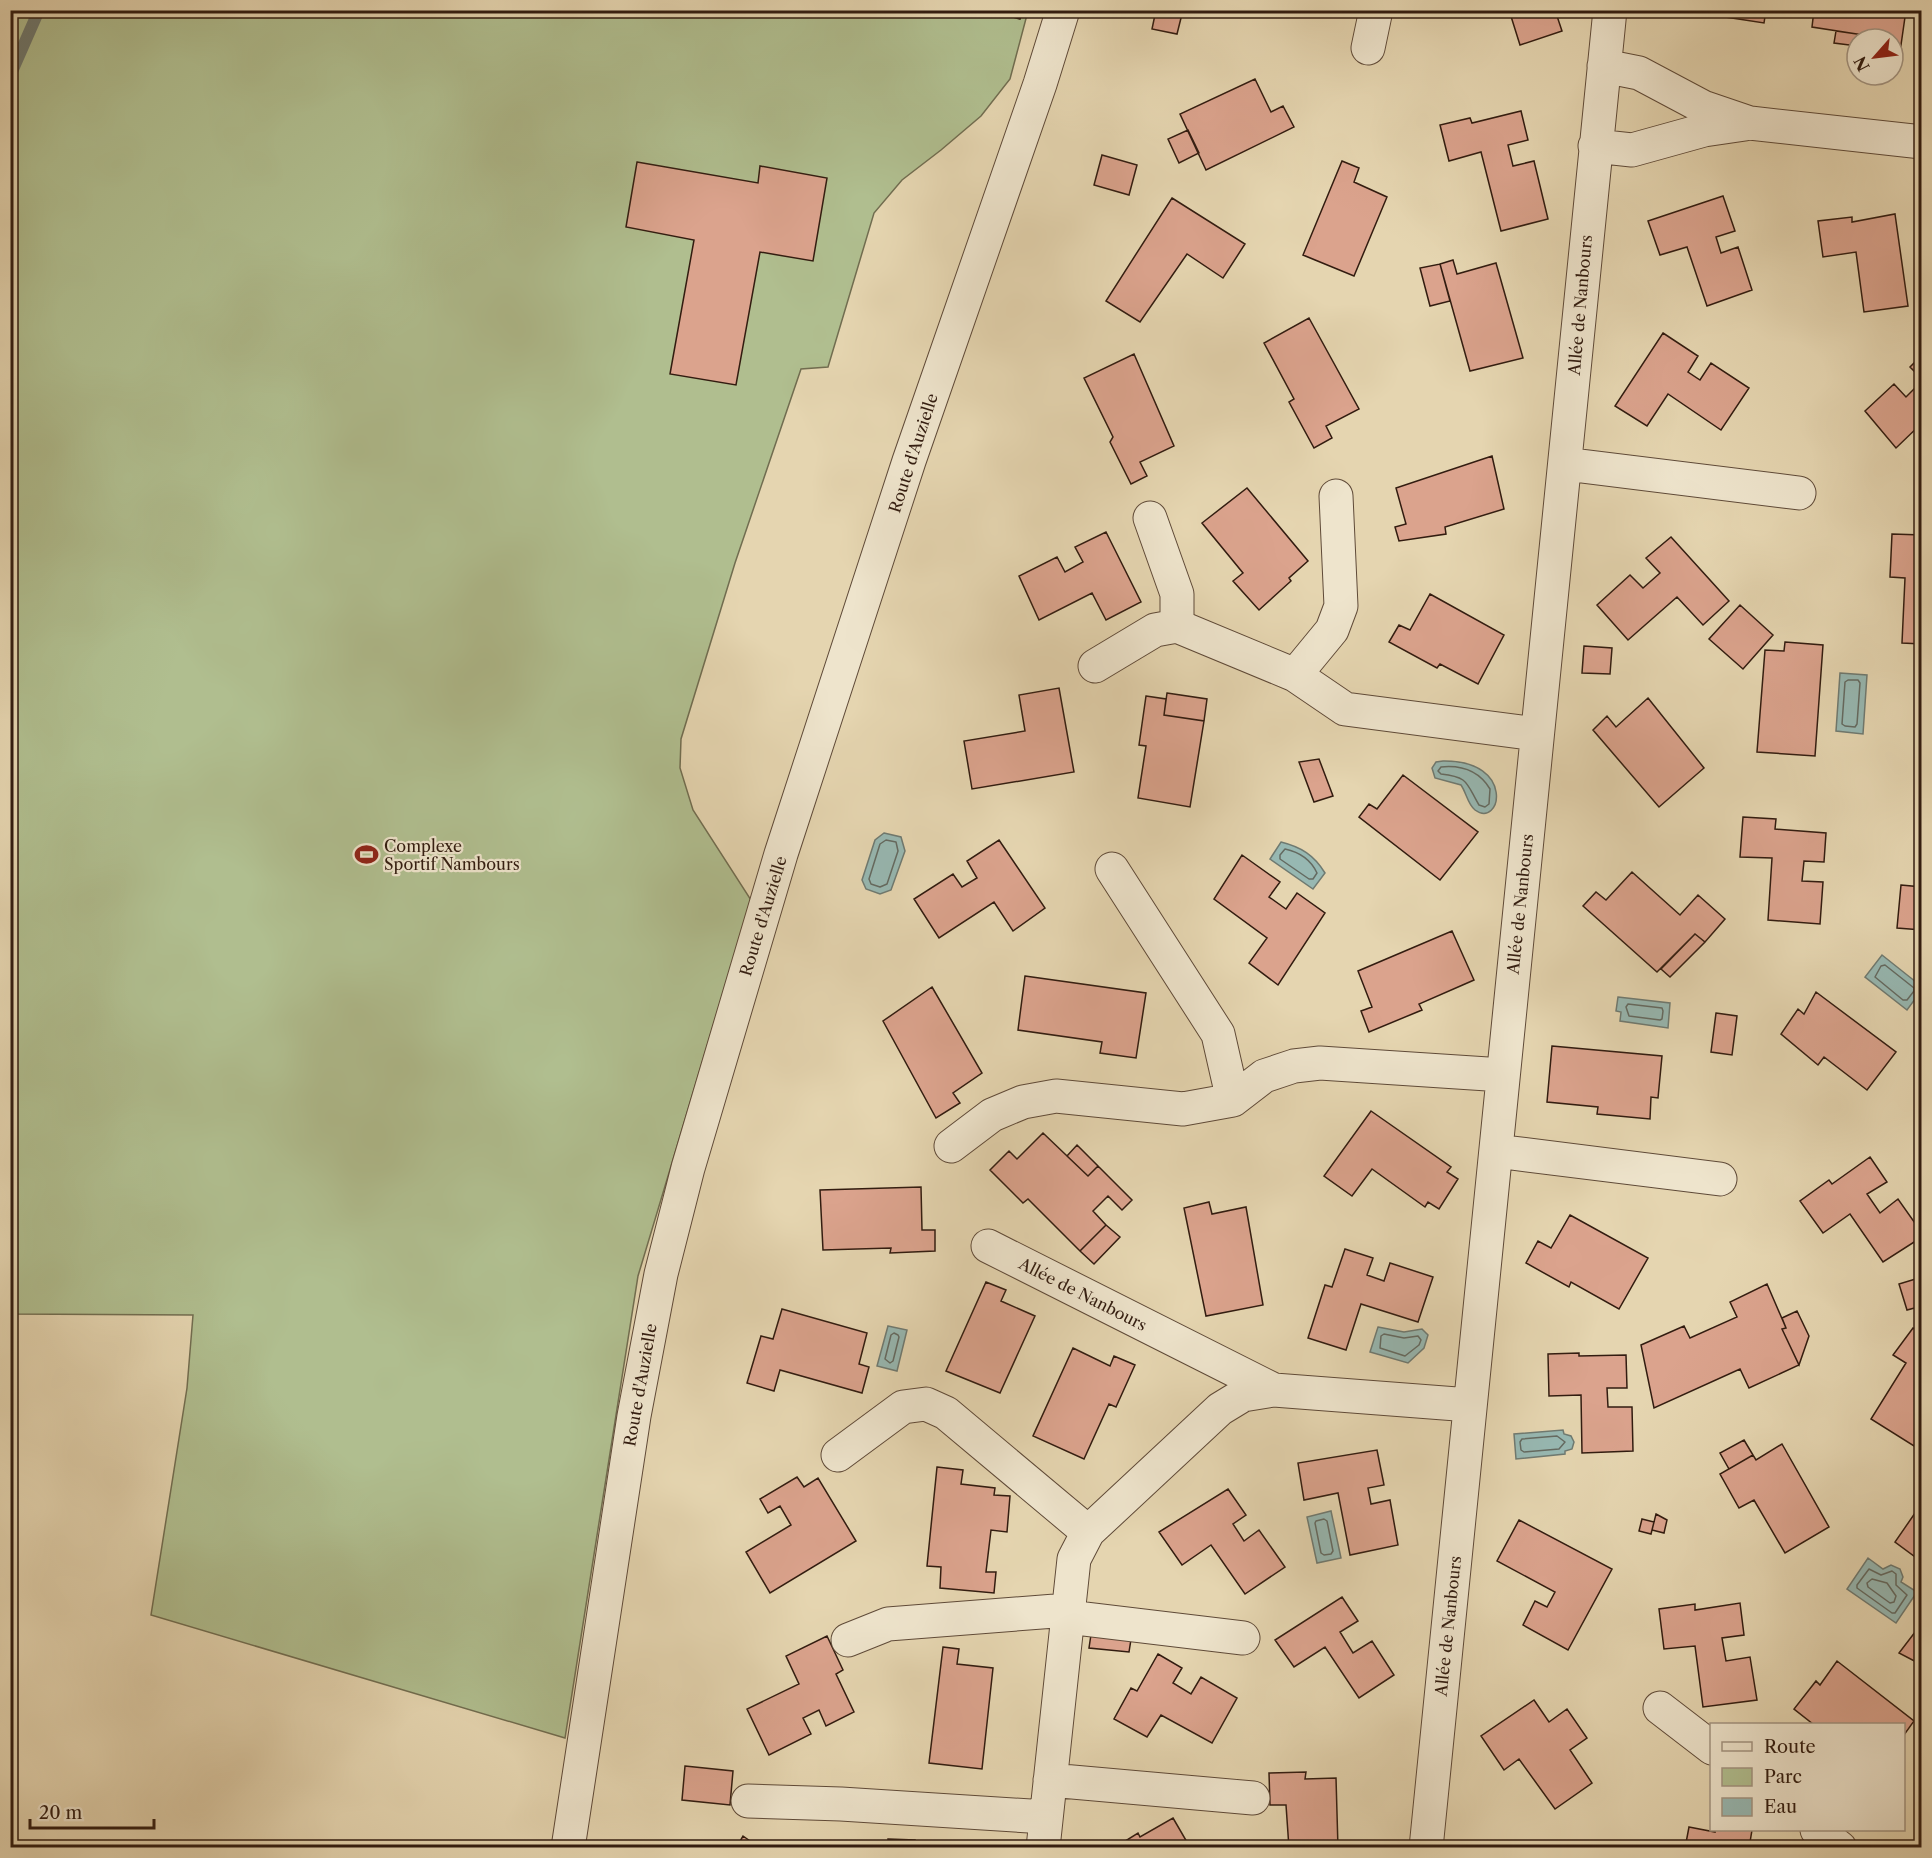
<svg xmlns="http://www.w3.org/2000/svg" width="1932" height="1858" font-family="'Libre Caslon Text',serif">
	<style>
		.green { fill: #b0be8f; stroke: #716d50; stroke-width: 1.5 }
		.water { fill: #97b8b2; stroke: #6f7a71; stroke-width: 1.5 }
		.lines { fill: none; stroke-linecap: round; stroke-linejoin: round }
		.shore { stroke: #646a61; stroke-width: 1.5 }
		.stream { stroke: #6f7a71; stroke-width: 12 }
		.building { fill: #dba38d; stroke: #321c10; stroke-width: 1.5 }
		.minor-casing { stroke: #5f4a38; stroke-width: 35 }
		.minor { stroke: #eee4cc; stroke-width: 33 }
		.labels { text-anchor: middle; dominant-baseline: central; stroke-width: 4.5; stroke-linejoin: round; paint-order: stroke }
		.street-label { font-size: 16px; fill: #321c10; stroke: #eee4cc }
		.poi-label { font-size: 16px; fill: #321c10; stroke: #eee4cc; text-anchor: start }
	</style>
	<rect width="100%" height="100%" fill="#e5d5b0"/>
	<filter id="stains"><feTurbulence type="fractalNoise" baseFrequency=".00333" numOctaves="4"/><feColorMatrix values="0 0 0 0 .2 0 0 0 0 .09 0 0 0 0 .02 0 0 0 .5 -.17"/></filter>
	<radialGradient id="worn" r=".72"><stop offset=".6" stop-color="#630" stop-opacity="0"/><stop offset="1" stop-color="#630" stop-opacity=".3"/></radialGradient>
	<!-- green -->
	<path class="green" d="M11,11H1028L1010,79L981,116L941,150L902,180L874,213L828,367L801,369L735,563L681,739L680,768L693,810L751,900L638,1276L565,1738L151,1615L187,1388L193,1315L11,1314Z"/>
	<!-- water -->
	<path class="water" d="M1840,673L1867,675L1863,734L1836,731Z
		M1443,761C1516,760 1501,829 1475,810C1468,805 1466,792 1461,785L1435,778L1432,768L1436,762Z
		M884,833L901,837L905,851L891,890L880,894L866,889L862,880L875,840Z
		M1281,842C1301,847 1314,855 1325,873L1313,889L1270,859Z
		M1882,955L1921,986V991L1907,1010L1865,977Z
		M1618,997L1670,1003L1668,1028L1620,1021L1621,1012L1616,1011Z
		M888,1326L907,1330L897,1371L877,1366Z
		M1378,1327L1404,1332L1422,1329L1428,1335L1424,1348L1408,1363L1370,1352Z
		M1563,1430L1564,1434L1571,1436L1574,1442L1572,1449L1565,1451V1454L1516,1459L1514,1434Z
		M1331,1511L1341,1558L1317,1563L1307,1517Z
		M1868,1558L1883,1569L1891,1565L1900,1569L1903,1577L1901,1582L1917,1592L1896,1623L1847,1589Z"/>
	<g class="lines">
		<!-- shore -->
		<path class="shore" d="M1848,680H1858L1860,683L1857,724L1855,727L1845,726L1842,724L1845,682Z
			M1441,767C1461,765 1479,771 1490,789L1489,804L1485,807L1479,805C1466,783 1469,777 1441,774L1438,771Z
			M886,840L896,842L898,851L887,884L880,887L871,884L869,879L880,844Z
			M1285,849C1299,852 1311,860 1317,873L1313,879H1309L1280,859V855Z
			M1885,965L1914,988V991L1907,1000H1903L1875,977L1881,966Z
			M1628,1004L1662,1008L1663,1011L1662,1019L1660,1020L1629,1016L1626,1007Z
			M894,1333L898,1335L899,1337L893,1361L890,1363L885,1359L891,1335Z
			M1384,1334L1404,1338L1418,1336L1421,1340L1419,1345L1405,1356L1380,1348L1381,1336Z
			M1557,1436L1565,1442L1559,1449L1524,1452L1521,1450L1520,1442L1522,1439Z
			M1324,1519L1327,1521L1333,1551L1331,1554L1324,1555L1321,1553L1315,1523L1316,1521Z
			M1869,1569L1881,1575L1892,1571L1896,1574V1585L1907,1595L1895,1613H1892L1857,1588V1585Z
			M1872,1579L1887,1583L1896,1596L1894,1602L1890,1603L1868,1587L1867,1583Z"/>
		<!-- stream -->
		<path class="stream" d="M10,76L39,10"/>
	</g>
	<!-- building -->
	<path class="building" d="M1011,10H1023L1020,19L1009,16Z
		M1156,10H1183L1177,34L1152,29Z
		M1509,10H1555L1562,31L1520,45Z
		M1706,10H1766L1764,23L1706,14Z
		M1814,10H1906L1900,52L1893,51V39H1863L1864,35L1812,27Z
		M1836,31L1864,35L1863,39H1857V46L1834,43Z
		M1255,79L1271,112L1283,106L1294,127L1206,170L1180,114Z
		M1521,111L1528,140L1508,145L1513,166L1534,161L1548,219L1501,231L1481,152L1449,161L1440,125L1470,118L1472,123Z
		M1188,130L1199,153L1179,163L1168,139Z
		M1102,155L1137,165L1129,195L1094,185Z
		M1342,161L1359,168L1354,182L1387,197L1354,276L1303,255Z
		M637,162L758,183L760,166L827,178L813,261L760,252L736,385L670,374L694,240L626,227Z
		M1723,196L1735,231L1716,237L1721,253L1738,247L1752,290L1707,306L1687,247L1660,255L1648,221Z
		M1172,198L1245,244L1223,278L1187,254L1140,322L1106,301Z
		M1895,214L1908,306L1864,312L1856,252L1823,257L1818,221L1852,217V222Z
		M1453,260L1457,274L1496,263L1523,358L1470,371L1440,264Z
		M1440,264L1450,301L1430,306L1420,268Z
		M1309,318L1359,409L1326,426L1332,438L1314,448L1289,402L1294,399L1264,343Z
		M1663,333L1698,356L1688,372L1700,380L1711,363L1749,388L1721,430L1668,394L1647,426L1615,406Z
		M1134,354L1174,446L1140,462L1147,476L1131,484L1110,442L1113,437L1084,378Z
		M1922,355V379L1910,367Z
		M1922,381V423L1896,448L1865,411L1894,384L1906,397Z
		M1492,456L1504,509L1445,527L1446,534L1399,541L1395,527L1406,524L1396,488Z
		M1247,488L1308,561L1289,578L1291,581L1259,610L1233,581L1243,573L1202,523Z
		M1106,532L1141,602L1106,620L1092,593L1039,620L1019,576L1057,557L1065,572L1083,562L1075,547Z
		M1892,534L1922,535V644L1902,643L1905,578L1890,577Z
		M1671,537L1729,601L1703,625L1677,597L1628,640L1597,605L1630,575L1643,588L1660,573L1646,558Z
		M1430,594L1504,635L1478,684L1440,664L1437,668L1389,642L1399,625L1410,630Z
		M1740,605L1773,635L1743,669L1709,639Z
		M1785,642L1823,645L1815,756L1757,752L1765,650L1784,651Z
		M1584,646L1612,648L1610,674L1582,673Z
		M1059,688L1074,772L972,789L964,741L1025,731L1019,695Z
		M1167,693L1207,699L1204,721L1164,715Z
		M1146,696L1166,699L1164,715L1204,721L1190,807L1138,798L1146,746L1139,745Z
		M1648,698L1704,768L1659,807L1593,730L1607,716L1616,727Z
		M1922,705V723L1915,708Z
		M1319,759L1333,796L1314,802L1299,762Z
		M1403,775L1478,832L1440,880L1359,817L1369,804L1377,809Z
		M1743,817L1776,819L1775,829L1826,833L1824,862L1804,861L1802,881L1823,882L1820,924L1768,920L1772,858L1740,857Z
		M999,840L1045,908L1013,931L994,902L939,938L914,899L953,874L962,887L977,878L967,861Z
		M1242,855L1280,882L1269,897L1286,909L1297,893L1325,913L1278,985L1249,963L1267,938L1214,899Z
		M1632,872L1680,915L1698,895L1725,919L1705,942L1695,934L1657,972L1583,906L1596,892L1606,900Z
		M1901,885L1922,887V930L1897,928Z
		M1452,931L1474,980L1419,1004L1422,1010L1369,1032L1361,1011L1372,1007L1358,971Z
		M1695,934L1705,942L1670,977L1661,969Z
		M1025,976L1146,993L1136,1058L1100,1053L1102,1042L1018,1030Z
		M932,987L982,1073L953,1093L960,1103L936,1118L883,1021Z
		M1816,992L1896,1052L1867,1090L1824,1057L1818,1065L1781,1034L1798,1009L1804,1014Z
		M1716,1013L1737,1016L1732,1055L1711,1052Z
		M1552,1046L1662,1056L1658,1098L1651,1097L1650,1119L1597,1114L1598,1107L1547,1102Z
		M1371,1111L1451,1167L1447,1172L1458,1179L1439,1209L1428,1202L1425,1207L1372,1169L1352,1196L1324,1176Z
		M1043,1133L1088,1176L1098,1166L1132,1200L1122,1210L1108,1196L1093,1211L1106,1225L1080,1251L1028,1199L1023,1203L990,1170L1009,1151L1017,1159Z
		M1077,1145L1098,1166L1088,1176L1067,1156Z
		M1870,1157L1887,1182L1867,1194L1880,1213L1898,1199L1922,1233V1237L1883,1262L1850,1214L1823,1233L1800,1201L1829,1180L1832,1184Z
		M921,1187L922,1230H935V1251L890,1253L891,1248L823,1250L820,1190Z
		M1209,1202L1212,1214L1246,1207L1263,1305L1206,1316L1184,1208Z
		M1570,1215L1648,1258L1619,1309L1571,1282L1569,1287L1526,1263L1538,1241L1551,1248Z
		M1106,1225L1120,1237L1094,1264L1080,1251Z
		M1345,1249L1373,1258L1367,1275L1384,1281L1390,1263L1433,1277L1418,1322L1361,1304L1346,1350L1308,1338L1325,1285L1332,1287Z
		M1922,1277V1306L1907,1310L1899,1284Z
		M986,1282L1006,1290L1001,1301L1035,1316L1000,1393L946,1371Z
		M1767,1284L1786,1328L1782,1329L1799,1365L1749,1388L1740,1369L1654,1408L1641,1345L1684,1326L1690,1338L1737,1317L1730,1302Z
		M782,1309L867,1333L859,1364L869,1367L862,1393L780,1370L774,1391L747,1383L761,1336L773,1339Z
		M1797,1311L1809,1336L1799,1365L1782,1329L1786,1328L1782,1318Z
		M1913,1328L1922,1333V1434L1914,1446L1871,1419L1906,1363L1893,1355Z
		M1073,1348L1110,1366L1114,1356L1135,1365L1116,1407L1109,1404L1084,1459L1033,1436Z
		M1579,1353V1356L1626,1355L1627,1388H1607L1608,1407H1632L1633,1451L1582,1453L1581,1395L1549,1396L1548,1354Z
		M1744,1440L1753,1455L1729,1469L1720,1453Z
		M1782,1444L1829,1527L1785,1553L1754,1500L1739,1508L1720,1474L1753,1455L1756,1460Z
		M1377,1450L1384,1485L1368,1488L1371,1504L1390,1500L1398,1545L1350,1555L1338,1493L1304,1500L1298,1463Z
		M937,1467L963,1470L961,1484L995,1488L994,1495L1010,1496L1007,1532L991,1530L986,1572H996L994,1593L940,1588L941,1567L927,1566Z
		M797,1477L804,1487L818,1478L856,1541L770,1593L746,1552L791,1525L780,1506L768,1513L760,1499Z
		M1228,1489L1246,1515L1233,1524L1244,1541L1259,1530L1285,1567L1245,1594L1211,1545L1182,1565L1159,1532Z
		M1922,1503V1562L1895,1542Z
		M1656,1514L1667,1520L1664,1533L1652,1530Z
		M1642,1519L1654,1522L1651,1534L1639,1531Z
		M1519,1520L1612,1569L1568,1650L1523,1625L1535,1601L1547,1607L1555,1592L1497,1561Z
		M1342,1597L1358,1621L1340,1632L1353,1653L1372,1641L1394,1675L1359,1698L1325,1647L1294,1667L1275,1640Z
		M1740,1603L1744,1635L1722,1638L1726,1661L1750,1657L1757,1700L1703,1707L1695,1646L1664,1649L1659,1609L1695,1604V1610Z
		M1922,1623V1665L1899,1653Z
		M1092,1628L1132,1633L1129,1652L1089,1648Z
		M827,1636L843,1670L836,1674L854,1712L826,1726L819,1710L803,1718L811,1734L769,1755L747,1709L799,1684L786,1656Z
		M943,1647L959,1649L957,1664L993,1668L982,1769L929,1763Z
		M1158,1654L1182,1668L1173,1683L1191,1694L1201,1677L1237,1698L1212,1743L1161,1715L1147,1737L1114,1719L1131,1688L1137,1691Z
		M1837,1661L1914,1721L1904,1735V1724H1813L1794,1709L1816,1681L1820,1685Z
		M1534,1700L1549,1722L1567,1709L1587,1738L1570,1750L1592,1783L1555,1809L1519,1759L1504,1770L1481,1736Z
		M685,1766L733,1771L730,1805L682,1800Z
		M1306,1772L1305,1779L1336,1778L1338,1848H1289L1286,1805H1270L1269,1773Z
		M1173,1818L1187,1842L1178,1848H1114L1138,1833L1140,1837Z
		M1689,1827L1715,1832V1830H1752L1749,1848H1685Z
		M743,1836L760,1848H736Z
		M888,1839L915,1840L914,1848H888Z
		M1557,1845L1589,1846V1848H1557Z"/>
	<g class="lines">
		<defs>
			<path id="minor" d="M1368,48L1376,10
				M1604,66L1639,73L1703,107L1750,123L1922,142
				M1595,146L1632,150L1704,130L1745,124
				M1565,464L1799,493
				M1150,518L1177,594V626
				M1095,666L1155,630L1177,626L1295,675L1345,709L1537,734
				M1295,675L1332,630L1341,606L1336,496
				M1112,869L1218,1034L1233,1100
				M951,1146L992,1115L1023,1102L1056,1096L1183,1109L1233,1100L1264,1076L1294,1066L1320,1063L1503,1075
				M1496,1151L1720,1179
				M988,1246L1274,1390
				M838,1455L903,1407L926,1404L946,1413L1088,1532
				M1068,1617L1243,1638
				M848,1640L888,1624L1068,1610
				M1660,1708L1712,1748
				M1050,1780L1253,1798
				M748,1801L841,1804L1046,1817
				M1817,1830L1840,1848
				M568,1848L634,1416L661,1274L688,1168L781,854L909,461L1040,84L1063,10
				M1043,1848L1074,1559L1088,1532L1220,1409L1243,1395L1274,1390L1470,1405
				M1426,1848L1610,10"/>
		</defs>
		<!-- minor casing -->
		<use href="#minor" class="minor-casing"/>
		<!-- minor -->
		<use href="#minor" class="minor"/>
	</g>
	<!-- icons -->
	<defs>
		<symbol id="stadium-bare" viewBox="-9 -9 18 18"><path d="M0-5a6.5 5 0 1 0 0 10a6.5 5 0 1 0 0-10ZM-3.5-1.8h7v3.6h-7Z" fill="#8f2418" stroke="#eee4cc" stroke-width="2.5" paint-order="stroke"/></symbol>
	</defs>
	<g fill-rule="evenodd">
		<use href="#stadium-bare" x="350" y="838" width="33" height="33"/>
	</g>
	<g class="labels">
		<!-- street labels -->
		<g class="street-label">
			<text transform="translate(1580 305) rotate(-85)">Allée de Nanbours</text>
			<text transform="translate(913 453) rotate(-72)">Route d'Auzielle</text>
			<text transform="translate(1520 904) rotate(-84)">Allée de Nanbours</text>
			<text transform="translate(763 916) rotate(-73)">Route d'Auzielle</text>
			<text transform="translate(1083 1294) rotate(27)">Allée de Nanbours</text>
			<text transform="translate(640 1385) rotate(-80)">Route d'Auzielle</text>
			<text transform="translate(1448 1626) rotate(-84)">Allée de Nanbours</text>
		</g>
		<!-- poi labels -->
		<g class="poi-label">
			<text x="384" y="846">Complexe<tspan x="384" dy="18">Sportif Nambours</tspan></text>
		</g>
	</g>
	<!-- margin -->
	<rect width="1932" height="1858" fill="none" stroke="#e5d5b0" stroke-width="36"/>
	<rect x="12" y="12" width="1908" height="1834" fill="none" stroke="#321c10" stroke-width="3"/>
	<rect x="18" y="18" width="1896" height="1822" fill="none" stroke="#321c10" stroke-width="1.5"/>
	<!-- legend -->
	<rect x="1710" y="1723" width="195" height="108" fill="#eee4cc" stroke="#a39481" stroke-width="1.5"/>
	<rect x="1722" y="1742" width="30" height="9" fill="#eee4cc" stroke="#a39481" stroke-width="1.5"/>
	<text x="1764" y="1753" font-size="18" fill="#321c10">Route</text>
	<rect x="1722" y="1768" width="30" height="18" fill="#b0be8f" stroke="#a39481" stroke-width="1.5"/>
	<text x="1764" y="1783" font-size="18" fill="#321c10">Parc</text>
	<rect x="1722" y="1798" width="30" height="18" fill="#97b8b2" stroke="#a39481" stroke-width="1.5"/>
	<text x="1764" y="1813" font-size="18" fill="#321c10">Eau</text>
	<!-- north arrow -->
	<g transform="translate(1875 57) rotate(242)"><circle r="28" fill="#eee4cc" stroke="#a39481" stroke-width="1.5"/>
	<path d="M0-4.5L10 22L0 15L-10 22Z" fill="#8f2418"/>
	<text y="-9" font-size="16" font-weight="bold" text-anchor="middle" fill="#321c10">N</text>
	</g>
	<!-- scale -->
	<path d="M30 1819v9h124v-9" fill="none" stroke="#321c10" stroke-width="3"/>
	<text x="39" y="1819" font-size="18" fill="#321c10" stroke="#eee4cc" stroke-width="4.5" paint-order="stroke">20 m</text>
	<rect width="100%" height="100%" filter="url(#stains)"/>
	<rect width="100%" height="100%" fill="url(#worn)"/>
</svg>
